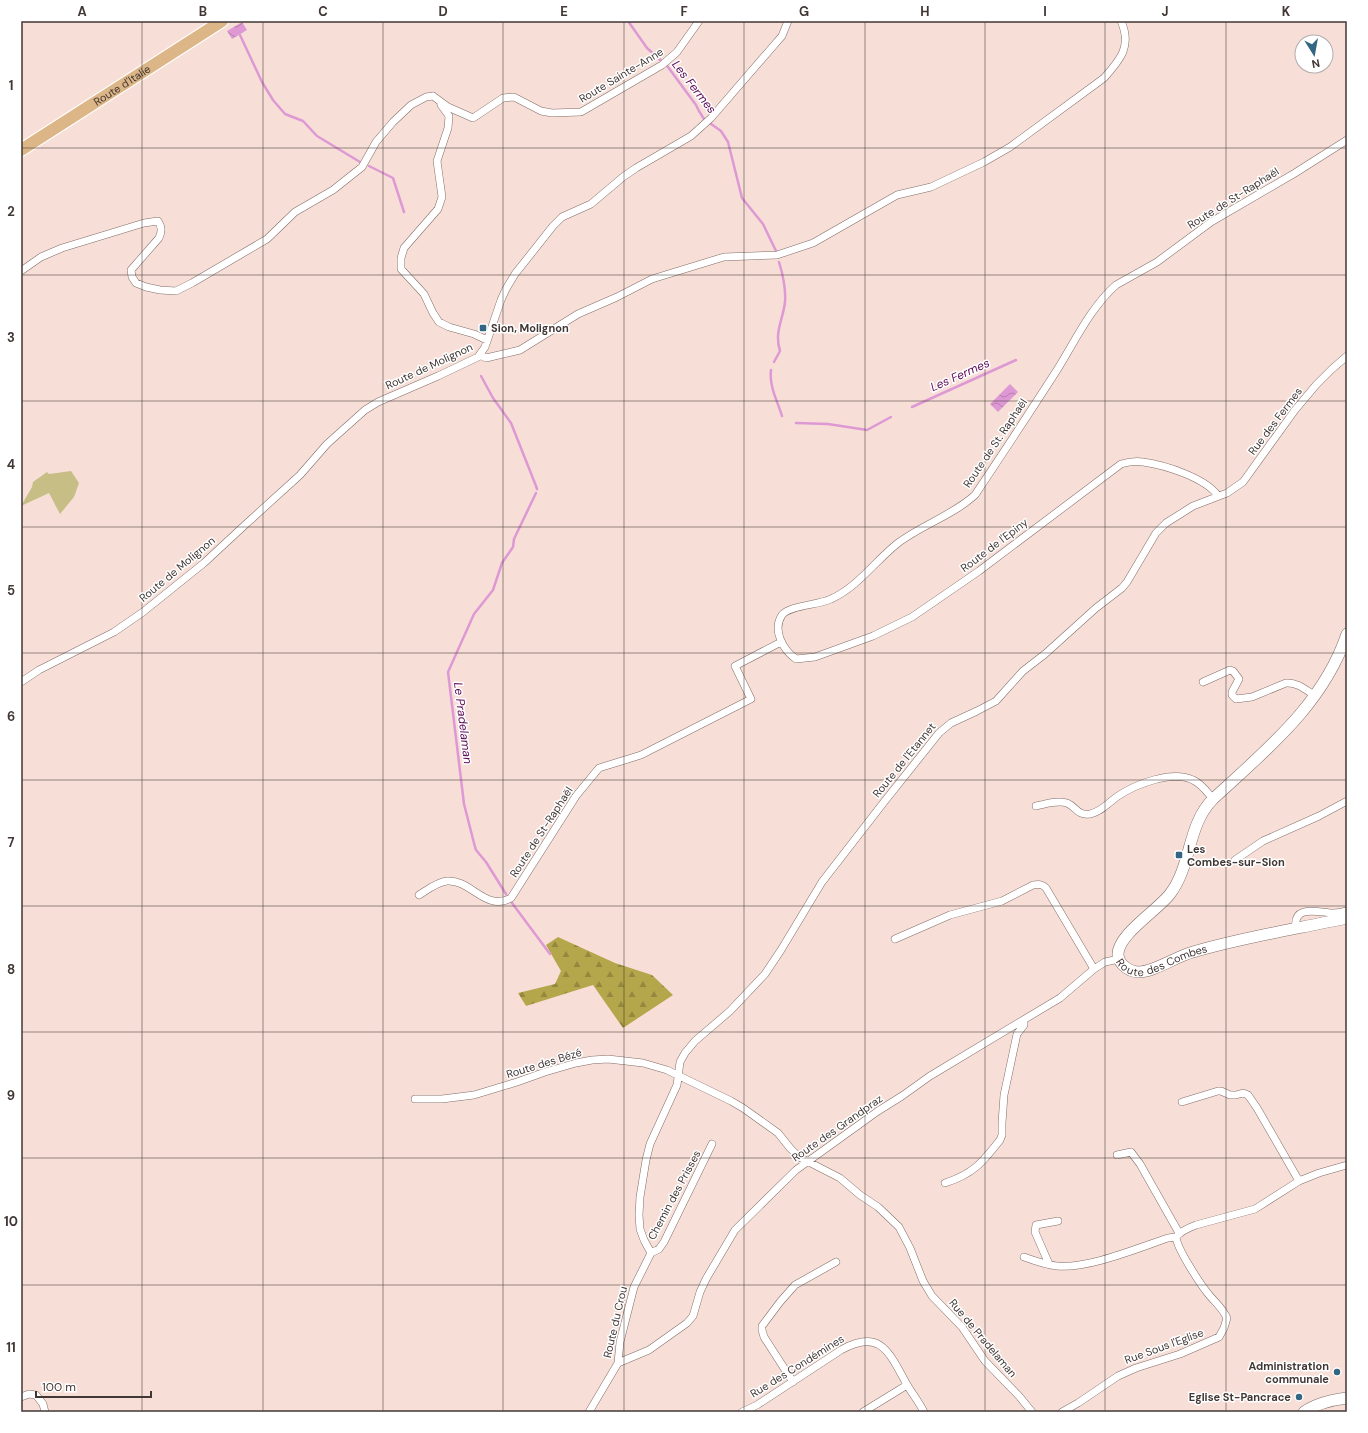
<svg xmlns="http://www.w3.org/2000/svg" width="1368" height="1433" font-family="'DM Sans',sans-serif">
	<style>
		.green { fill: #c7be86 }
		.forest { fill: url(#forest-firs) }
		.water { fill: url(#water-waves) }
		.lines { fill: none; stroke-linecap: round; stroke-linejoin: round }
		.stream { stroke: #de99d4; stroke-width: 2.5 }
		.street-casing { stroke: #826d67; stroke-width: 8 }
		.secondary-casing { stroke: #826d67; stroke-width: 12 }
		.primary-casing { stroke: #fff; stroke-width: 14 }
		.street { stroke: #fff; stroke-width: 7 }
		.secondary { stroke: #fff; stroke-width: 11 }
		.primary { stroke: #dcb686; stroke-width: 12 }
		.grid { fill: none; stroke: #413735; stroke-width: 1; stroke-opacity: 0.55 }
		.poi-dot { fill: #336683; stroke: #fff; stroke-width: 1.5 }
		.labels { text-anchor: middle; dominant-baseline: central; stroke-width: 3; stroke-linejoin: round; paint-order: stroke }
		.street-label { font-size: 11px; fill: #413735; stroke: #fff }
		.poi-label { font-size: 11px; font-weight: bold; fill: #413735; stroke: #fff; text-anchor: start }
		.water-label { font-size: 12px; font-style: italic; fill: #5f0b59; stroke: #fff }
		.neatline { fill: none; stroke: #413735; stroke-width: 1.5 }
		.grid-label { font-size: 13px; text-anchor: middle; font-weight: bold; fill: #413735 }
	</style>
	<defs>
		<pattern id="forest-firs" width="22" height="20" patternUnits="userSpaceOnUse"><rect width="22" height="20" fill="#b4a64b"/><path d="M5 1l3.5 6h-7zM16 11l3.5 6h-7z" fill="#94883f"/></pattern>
		<pattern id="water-waves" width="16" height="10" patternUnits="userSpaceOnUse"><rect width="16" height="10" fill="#de99d4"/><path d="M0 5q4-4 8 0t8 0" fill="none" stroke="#b67ead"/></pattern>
	</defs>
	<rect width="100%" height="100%" fill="#f7dfd8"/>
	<!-- green -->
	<path class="green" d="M71,471L79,483L74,497L60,514L49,493L21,506L32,487L33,482L47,472L49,474Z"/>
	<!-- forest -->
	<path class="forest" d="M558,937L615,963L652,975L673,995L623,1028L593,985L526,1006L518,993L555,984L561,971L546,945Z"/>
	<!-- water -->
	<path class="water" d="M242,22L247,30L232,39L227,31Z
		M1010,384L1018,392L998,412L990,404Z"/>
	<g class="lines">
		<!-- stream -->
		<path class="stream" d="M628,21L647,48L668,67L696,105L699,111L704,119L721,131L728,142L742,198L763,224L777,253
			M240,35L262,82L273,100L285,114L303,121L317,136L360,162
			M369,166L393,178L404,212
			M774,362L780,351C774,332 783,320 785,302C786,289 783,275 779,262
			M771,370C769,386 777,400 782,416
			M481,376L493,398L511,423L536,486L537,489
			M912,407L1016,360
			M796,423L828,424L867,430L891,417
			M506,894L486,862L476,850L475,847L464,804L448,672L474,614L493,590L502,563L513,547L514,539L536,493
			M512,903L550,954"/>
		<defs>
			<path id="street" d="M433,96L448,107L473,118L503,98L514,97L541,111L552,113L581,112L662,65L677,52L699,21
				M441,105L449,116L448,128L437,161L442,197L438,209L404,248L401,258V269L424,294L433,313L439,322L449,327L474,334L487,340
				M21,271L41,257L62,248L144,223L158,221C162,227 162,231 159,238L131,270L132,277L136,283L146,287L160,290L176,291L192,283L267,239L295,212L333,190L362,167L376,142L393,122L411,105L426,97L433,96
				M480,355L486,358L520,350L578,314L617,297L652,279L724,257L777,255L813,243L897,195L931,187L984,162L1010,147L1104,78C1121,59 1132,46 1121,21
				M1218,496C1206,478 1165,465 1143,462C1136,461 1128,462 1121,464L979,571L912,617L873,636L815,657L796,659C783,650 772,630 782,615C790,605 819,605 831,599C859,586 875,561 898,543C922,525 953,515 975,495C1003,453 1030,412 1057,370C1075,341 1091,307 1116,285L1157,262L1211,222L1295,173L1347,140
				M21,682L39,670L114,632L143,612L204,563L246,524L300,475L327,444L365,410L378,402L438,376L478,357L485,347L501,300L506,289L515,274L553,226L562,217L591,204L623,177L636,168L691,136L711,118L775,44L782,36L788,21
				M1203,682L1230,670L1233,671L1239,679L1232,692V695L1236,699L1252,697L1286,683C1297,682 1306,690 1315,696
				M1036,806C1046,804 1057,800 1067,803C1077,807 1077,816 1090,814C1101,812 1109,802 1118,796C1136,784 1172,770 1193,780C1202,784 1207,792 1213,799
				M1235,860L1263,841L1319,816L1347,801
				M419,895C427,890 437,882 447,881C471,879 485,912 511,898L576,796L599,768L641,755L751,699L735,666L781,642
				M1296,929C1292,903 1320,913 1334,913C1339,913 1343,912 1347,911
				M895,939L950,915L1002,901L1033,885C1039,884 1042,884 1046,888L1094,969
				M415,1099H442L474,1095L517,1082L545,1072L576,1063L592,1060L608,1059L643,1063L667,1070L731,1101L743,1108L778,1133L790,1148L799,1157L840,1178L860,1195L878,1207L899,1227L910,1248L923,1281L932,1296L962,1327L985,1361L1019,1396L1032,1412
				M1182,1102L1218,1091H1221L1230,1095H1236L1243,1093L1248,1095L1257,1108L1299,1181
				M1117,1155L1131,1152L1140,1164L1179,1233
				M945,1183C973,1174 982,1163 1000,1140L1002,1135V1123L1004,1095L1017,1034L1024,1025V1020
				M651,1253L659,1249L664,1242L712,1144
				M1024,1257C1035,1261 1046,1265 1057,1266C1088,1269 1138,1248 1168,1238L1176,1237
				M1049,1264L1035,1232L1036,1225L1058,1221
				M618,1363L649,1350L687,1323L693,1316L700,1292L706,1279L735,1230L796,1170L878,1111L902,1096L930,1076L1060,998L1094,969L1105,962L1119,959
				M793,1382L764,1337L762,1330V1326L780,1302L795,1285L836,1262
				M21,1397L29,1394L36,1395L43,1404L45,1412
				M589,1412L618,1363L620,1342L634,1287L651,1253L644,1240L640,1229L639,1215L640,1197L646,1160L650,1144L677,1085L680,1062L685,1053L695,1041L730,1011L765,974L781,950L822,882L884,802L939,733L951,723L977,711L996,701L1023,671L1045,654L1096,608L1122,588L1127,582L1156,533L1166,523L1193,506L1227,493L1243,482L1295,410L1316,385L1332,369L1347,356
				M742,1412L757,1405L841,1350C880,1328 889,1352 906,1383C911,1392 919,1402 924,1412
				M863,1412L907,1385
				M1062,1412L1078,1403L1118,1376L1136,1368L1180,1354L1219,1337L1224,1328L1227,1318C1223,1309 1217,1304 1210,1296C1202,1287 1177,1249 1176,1237C1181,1231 1188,1228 1196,1225L1255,1209L1299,1181L1319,1173L1347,1165"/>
			<g id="secondary">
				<path id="s1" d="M1347,634C1323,705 1266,750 1213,799C1187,825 1192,865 1170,894C1158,910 1117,935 1118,955C1119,965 1130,972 1139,972C1154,972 1177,956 1193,952C1243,937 1296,929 1347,918"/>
				<path d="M1304,1412C1317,1403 1331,1400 1347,1398"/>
			</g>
			<g id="primary">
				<path id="s2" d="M21,150L222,21"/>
			</g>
		</defs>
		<!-- street casing -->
		<use href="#street" class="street-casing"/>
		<!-- secondary casing -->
		<use href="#secondary" class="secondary-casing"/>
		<!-- primary casing -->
		<use href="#primary" class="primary-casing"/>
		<!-- street -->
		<use href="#street" class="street"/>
		<!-- secondary -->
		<use href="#secondary" class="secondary"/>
		<!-- primary -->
		<use href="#primary" class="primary"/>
	</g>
	<!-- grid -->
	<path class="grid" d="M142,21V1412M263,21V1412M383,21V1412M503,21V1412M624,21V1412M744,21V1412M865,21V1412M985,21V1412M1105,21V1412M1226,21V1412M21,148H1347M21,275H1347M21,401H1347M21,527H1347M21,653H1347M21,780H1347M21,906H1347M21,1032H1347M21,1158H1347M21,1285H1347"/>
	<!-- markers -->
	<g class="poi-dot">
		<rect x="479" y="324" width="8" height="8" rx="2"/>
		<rect x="1175" y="851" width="8" height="8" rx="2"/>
		<circle cx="1337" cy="1372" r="4"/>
		<circle cx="1299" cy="1397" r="4"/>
	</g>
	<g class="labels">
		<!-- street labels -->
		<g class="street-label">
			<text transform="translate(621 75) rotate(-31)">Route Sainte-Anne</text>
			<text stroke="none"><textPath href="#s2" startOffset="120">Route d'Italie</textPath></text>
			<text transform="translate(1233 198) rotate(-32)">Route de St-Raphaël</text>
			<text transform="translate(429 366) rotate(-25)">Route de Molignon</text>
			<text transform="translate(1275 421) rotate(-53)">Rue des Fermes</text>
			<text transform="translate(995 443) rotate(-56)">Route de St. Raphaël</text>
			<text transform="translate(994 545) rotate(-37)">Route de l'Epiny</text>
			<text transform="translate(177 569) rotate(-40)">Route de Molignon</text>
			<text transform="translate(904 760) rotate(-51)">Route de l'Etannet</text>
			<text transform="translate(541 832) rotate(-57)">Route de St-Raphaël</text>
			<text stroke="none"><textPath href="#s1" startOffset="455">Route des Combes</textPath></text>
			<text transform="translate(544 1063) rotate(-17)">Route des Bézé</text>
			<text transform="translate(837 1128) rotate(-35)">Route des Grandpraz</text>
			<text transform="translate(674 1195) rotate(-62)">Chemin des Prisses</text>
			<text transform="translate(615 1322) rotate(-77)">Route du Crou</text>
			<text transform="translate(983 1338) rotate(50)">Rue de Pradelaman</text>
			<text transform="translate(1164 1346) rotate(-20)">Rue Sous l'Eglise</text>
			<text transform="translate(797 1366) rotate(-32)">Rue des Condémines</text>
		</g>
		<!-- poi labels -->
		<g class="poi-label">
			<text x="491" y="328">Sion, Molignon</text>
			<text x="1187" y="849">Les<tspan x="1187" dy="13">Combes-sur-Sion</tspan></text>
			<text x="1329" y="1366" text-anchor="end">Administration<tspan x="1329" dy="13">communale</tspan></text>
			<text x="1291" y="1397" text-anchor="end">Eglise St-Pancrace</text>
		</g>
		<!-- water labels -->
		<g class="water-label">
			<text transform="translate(694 87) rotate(52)">Les Fermes</text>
			<text transform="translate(960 375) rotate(-24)">Les Fermes</text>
			<text transform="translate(463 723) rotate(83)">Le Pradelaman</text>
		</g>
	</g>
	<!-- border -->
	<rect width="1368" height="1433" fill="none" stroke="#ffffff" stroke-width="44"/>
	<!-- north arrow -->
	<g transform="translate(1314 54) rotate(169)"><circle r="19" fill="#ffffff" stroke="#b3afae"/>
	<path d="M0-3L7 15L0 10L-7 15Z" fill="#336683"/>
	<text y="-6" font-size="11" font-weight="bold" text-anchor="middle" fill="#413735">N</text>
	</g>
	<!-- scale -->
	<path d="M36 1391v6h115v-6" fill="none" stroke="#413735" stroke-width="2"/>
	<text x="42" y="1391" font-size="12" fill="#413735" stroke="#ffffff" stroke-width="3" paint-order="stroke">100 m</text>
	<rect x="22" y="22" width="1324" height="1389" class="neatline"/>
	<g class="grid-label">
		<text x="82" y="16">A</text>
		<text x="203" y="16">B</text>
		<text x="323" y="16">C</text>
		<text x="443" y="16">D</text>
		<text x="564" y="16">E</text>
		<text x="684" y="16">F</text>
		<text x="804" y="16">G</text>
		<text x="925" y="16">H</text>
		<text x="1045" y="16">I</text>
		<text x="1165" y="16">J</text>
		<text x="1286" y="16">K</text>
		<text x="11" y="90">1</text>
		<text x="11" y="216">2</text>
		<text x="11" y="342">3</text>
		<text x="11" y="469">4</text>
		<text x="11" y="595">5</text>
		<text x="11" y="721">6</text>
		<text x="11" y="847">7</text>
		<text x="11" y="974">8</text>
		<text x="11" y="1100">9</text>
		<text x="11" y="1226">10</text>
		<text x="11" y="1352">11</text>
	</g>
</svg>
